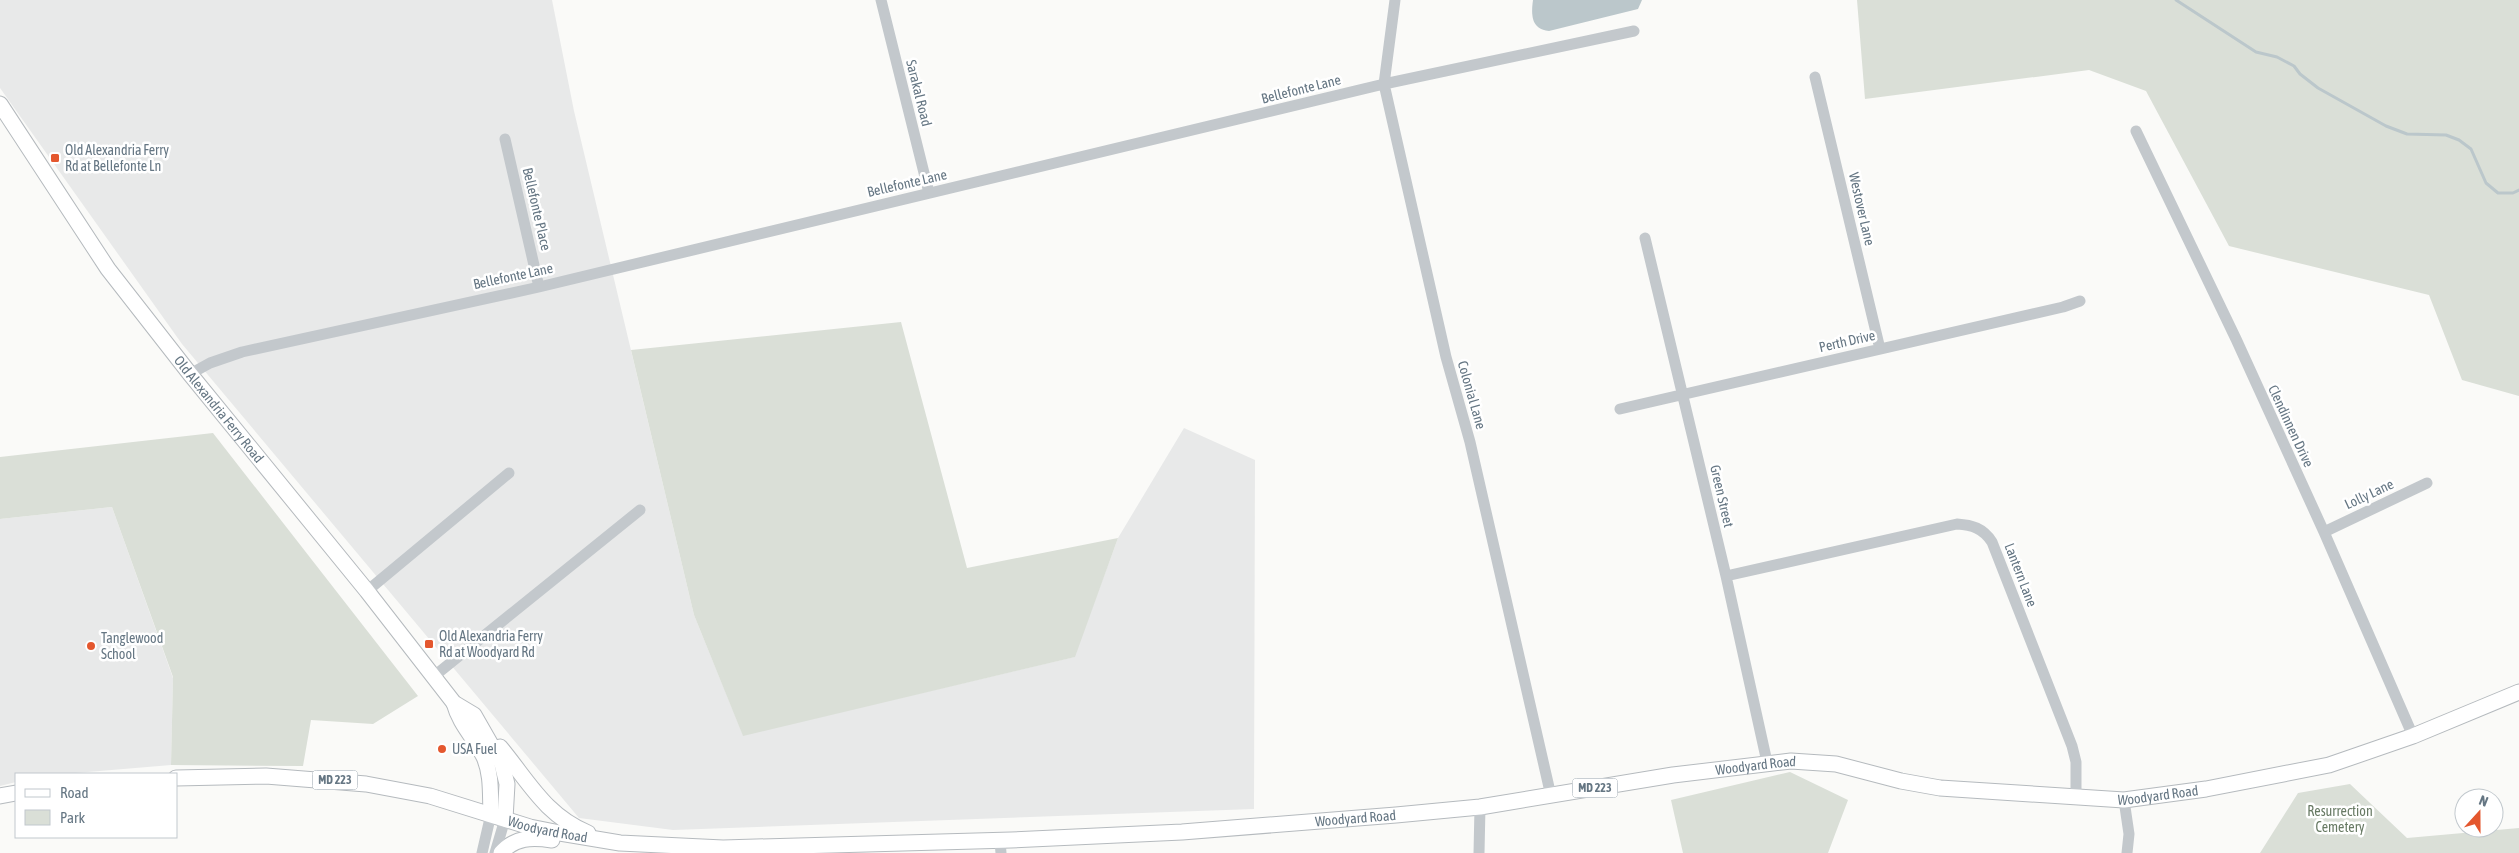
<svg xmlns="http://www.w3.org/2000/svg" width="2519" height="853" font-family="'Asap Condensed',sans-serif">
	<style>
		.built { fill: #e8e9e9 }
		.green { fill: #dadfd7 }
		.water { fill: #bbc7cb }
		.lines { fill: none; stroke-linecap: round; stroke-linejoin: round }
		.stream { stroke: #bbc7cb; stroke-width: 3 }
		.major-casing { stroke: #b5babe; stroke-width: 17 }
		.minor { stroke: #c3c8cc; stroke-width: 11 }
		.major { stroke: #fff; stroke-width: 15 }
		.poi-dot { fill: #e4572e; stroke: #fff; stroke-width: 2 }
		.labels { text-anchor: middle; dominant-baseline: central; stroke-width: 5; stroke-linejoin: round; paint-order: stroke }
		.shield { fill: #fff; stroke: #939fa8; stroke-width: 1 }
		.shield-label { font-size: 12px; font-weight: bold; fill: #657683 }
		.street-label { font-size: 14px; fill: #657683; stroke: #fff }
		.poi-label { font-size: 14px; fill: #657683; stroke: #fff; text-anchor: start }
		.park-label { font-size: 14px; fill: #687a64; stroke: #fff }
	</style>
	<rect width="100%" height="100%" fill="#fafaf8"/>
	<!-- built -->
	<path class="built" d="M0,0H552L574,111L694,615L743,735L1074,657L1118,538L1184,428L1255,460L1254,809L673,830L579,818L182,344L0,88Z
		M112,507L173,678L171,765L64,774H16V782L0,786V519Z"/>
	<!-- green -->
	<path class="green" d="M1857,0H2519V396L2462,380L2429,295L2229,246L2146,91L2089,70L1865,99Z
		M901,322L967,568L1118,538L1075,657L743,736L694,615L631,350Z
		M213,433L418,696L373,724L311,720L303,766L171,765L173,677L112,507L0,519V457Z
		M1790,772L1848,800L1828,853H1683L1671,800Z
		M2350,784L2407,838L2519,828V853H2260L2298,793Z"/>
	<!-- water -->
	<path class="water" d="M1533,0H1642L1638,9L1549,31C1531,29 1531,15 1533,0Z"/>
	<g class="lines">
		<!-- stream -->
		<path class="stream" d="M2176,0L2256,52L2277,57L2294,66L2300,74L2318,88L2386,126L2407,134L2446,135L2459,140L2471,149L2486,183L2498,193H2513L2519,190"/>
		<defs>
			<g id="major">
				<path id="s1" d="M0,104L108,269L190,374L367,591L454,703L474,715L502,764L507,784L505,819"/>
				<path d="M454,703C460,725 474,737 484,757C492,775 490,795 491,814"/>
				<path d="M500,747C529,782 545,815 588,833"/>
				<path id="s2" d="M176,778L266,776L366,784L430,796L530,827L560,833L620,843L723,848L1011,840L1182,832L1396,815L1480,807L1673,775L1791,761L1836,764L1901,781L1940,788L2124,800L2206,789L2329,765L2413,736L2519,692"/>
				<path d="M0,796L16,793"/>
				<path d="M501,853C515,837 532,837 552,840"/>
			</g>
		</defs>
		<!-- major casing -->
		<use href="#major" class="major-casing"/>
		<!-- minor -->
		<path class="minor" d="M881,0L929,193
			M1395,0L1384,84L1446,357L1470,442L1551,796
			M1815,77L1880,349
			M2136,131L2236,339L2324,532L2413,736
			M505,139L539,287
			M1645,238L1726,576L1767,762
			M190,374L210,363L242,352L539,287L1384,84L1634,31
			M1620,409L2063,307L2080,301
			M2324,532L2427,483
			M1726,576L1957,524C1972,525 1983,528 1992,542L2072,746L2076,762V798
			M367,591L509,473
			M433,677L640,510
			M2124,800L2129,834L2127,853
			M1000,841L1001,853
			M482,853L491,814
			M495,853L505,819
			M1479,853L1480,807"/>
		<!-- major -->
		<use href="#major" class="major"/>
	</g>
	<!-- markers -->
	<g class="poi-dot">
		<rect x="50" y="153" width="10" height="10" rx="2.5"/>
		<rect x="424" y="639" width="10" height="10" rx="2.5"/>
		<circle cx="91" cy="646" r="5"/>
		<circle cx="442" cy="749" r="5"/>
	</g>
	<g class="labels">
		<!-- shield labels -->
		<g class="shield">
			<rect x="312.5" y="770.5" width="45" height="19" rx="4"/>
			<rect x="1572.5" y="778.5" width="45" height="19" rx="4"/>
		</g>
		<g class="shield-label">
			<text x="335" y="780">MD 223</text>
			<text x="1595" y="788">MD 223</text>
		</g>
		<!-- street labels -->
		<g class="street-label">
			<text transform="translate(1301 89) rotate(-14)">Bellefonte Lane</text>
			<text transform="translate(919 93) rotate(76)">Sarakal Road</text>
			<text transform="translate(907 183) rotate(-13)">Bellefonte Lane</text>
			<text transform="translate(537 209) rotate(77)">Bellefonte Place</text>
			<text transform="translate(1862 209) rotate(77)">Westover Lane</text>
			<text transform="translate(513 276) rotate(-12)">Bellefonte Lane</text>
			<text transform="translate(1847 341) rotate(-13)">Perth Drive</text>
			<text transform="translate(1472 395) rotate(74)">Colonial Lane</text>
			<text stroke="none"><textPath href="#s1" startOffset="376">Old Alexandria Ferry Road</textPath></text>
			<text transform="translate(2291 426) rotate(65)">Clendinnen Drive</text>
			<text transform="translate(2369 494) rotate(-25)">Lolly Lane</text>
			<text transform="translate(1722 496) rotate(77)">Green Street</text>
			<text transform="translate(2021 575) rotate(69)">Lantern Lane</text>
			<text stroke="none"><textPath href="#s2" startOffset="1592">Woodyard Road</textPath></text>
			<text stroke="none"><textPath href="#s2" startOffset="1998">Woodyard Road</textPath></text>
			<text stroke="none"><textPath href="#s2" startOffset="1188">Woodyard Road</textPath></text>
			<text stroke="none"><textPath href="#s2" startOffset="378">Woodyard Road</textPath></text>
		</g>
		<!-- poi labels -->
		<g class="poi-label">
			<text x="65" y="150">Old Alexandria Ferry<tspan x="65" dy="16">Rd at Bellefonte Ln</tspan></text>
			<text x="439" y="636">Old Alexandria Ferry<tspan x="439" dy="16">Rd at Woodyard Rd</tspan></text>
			<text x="101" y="638">Tanglewood<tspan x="101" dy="16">School</tspan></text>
			<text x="452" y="749">USA Fuel</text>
		</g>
		<!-- park labels -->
		<g class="park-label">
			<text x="2340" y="811">Resurrection<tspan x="2340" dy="16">Cemetery</tspan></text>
		</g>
	</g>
	<!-- legend -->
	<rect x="15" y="773" width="162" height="65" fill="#ffffff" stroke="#c1c8cd"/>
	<rect x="25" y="789" width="25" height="8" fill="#ffffff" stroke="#c1c8cd"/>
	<text x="60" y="798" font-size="15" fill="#657683">Road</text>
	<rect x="25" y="810" width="25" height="15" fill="#dadfd7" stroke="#c1c8cd"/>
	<text x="60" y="823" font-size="15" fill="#657683">Park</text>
	<!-- north arrow -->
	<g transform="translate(2479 813) rotate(21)"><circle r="24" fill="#ffffff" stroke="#c1c8cd"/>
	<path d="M0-4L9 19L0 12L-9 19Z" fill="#e4572e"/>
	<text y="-8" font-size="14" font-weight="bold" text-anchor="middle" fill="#657683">N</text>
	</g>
</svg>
